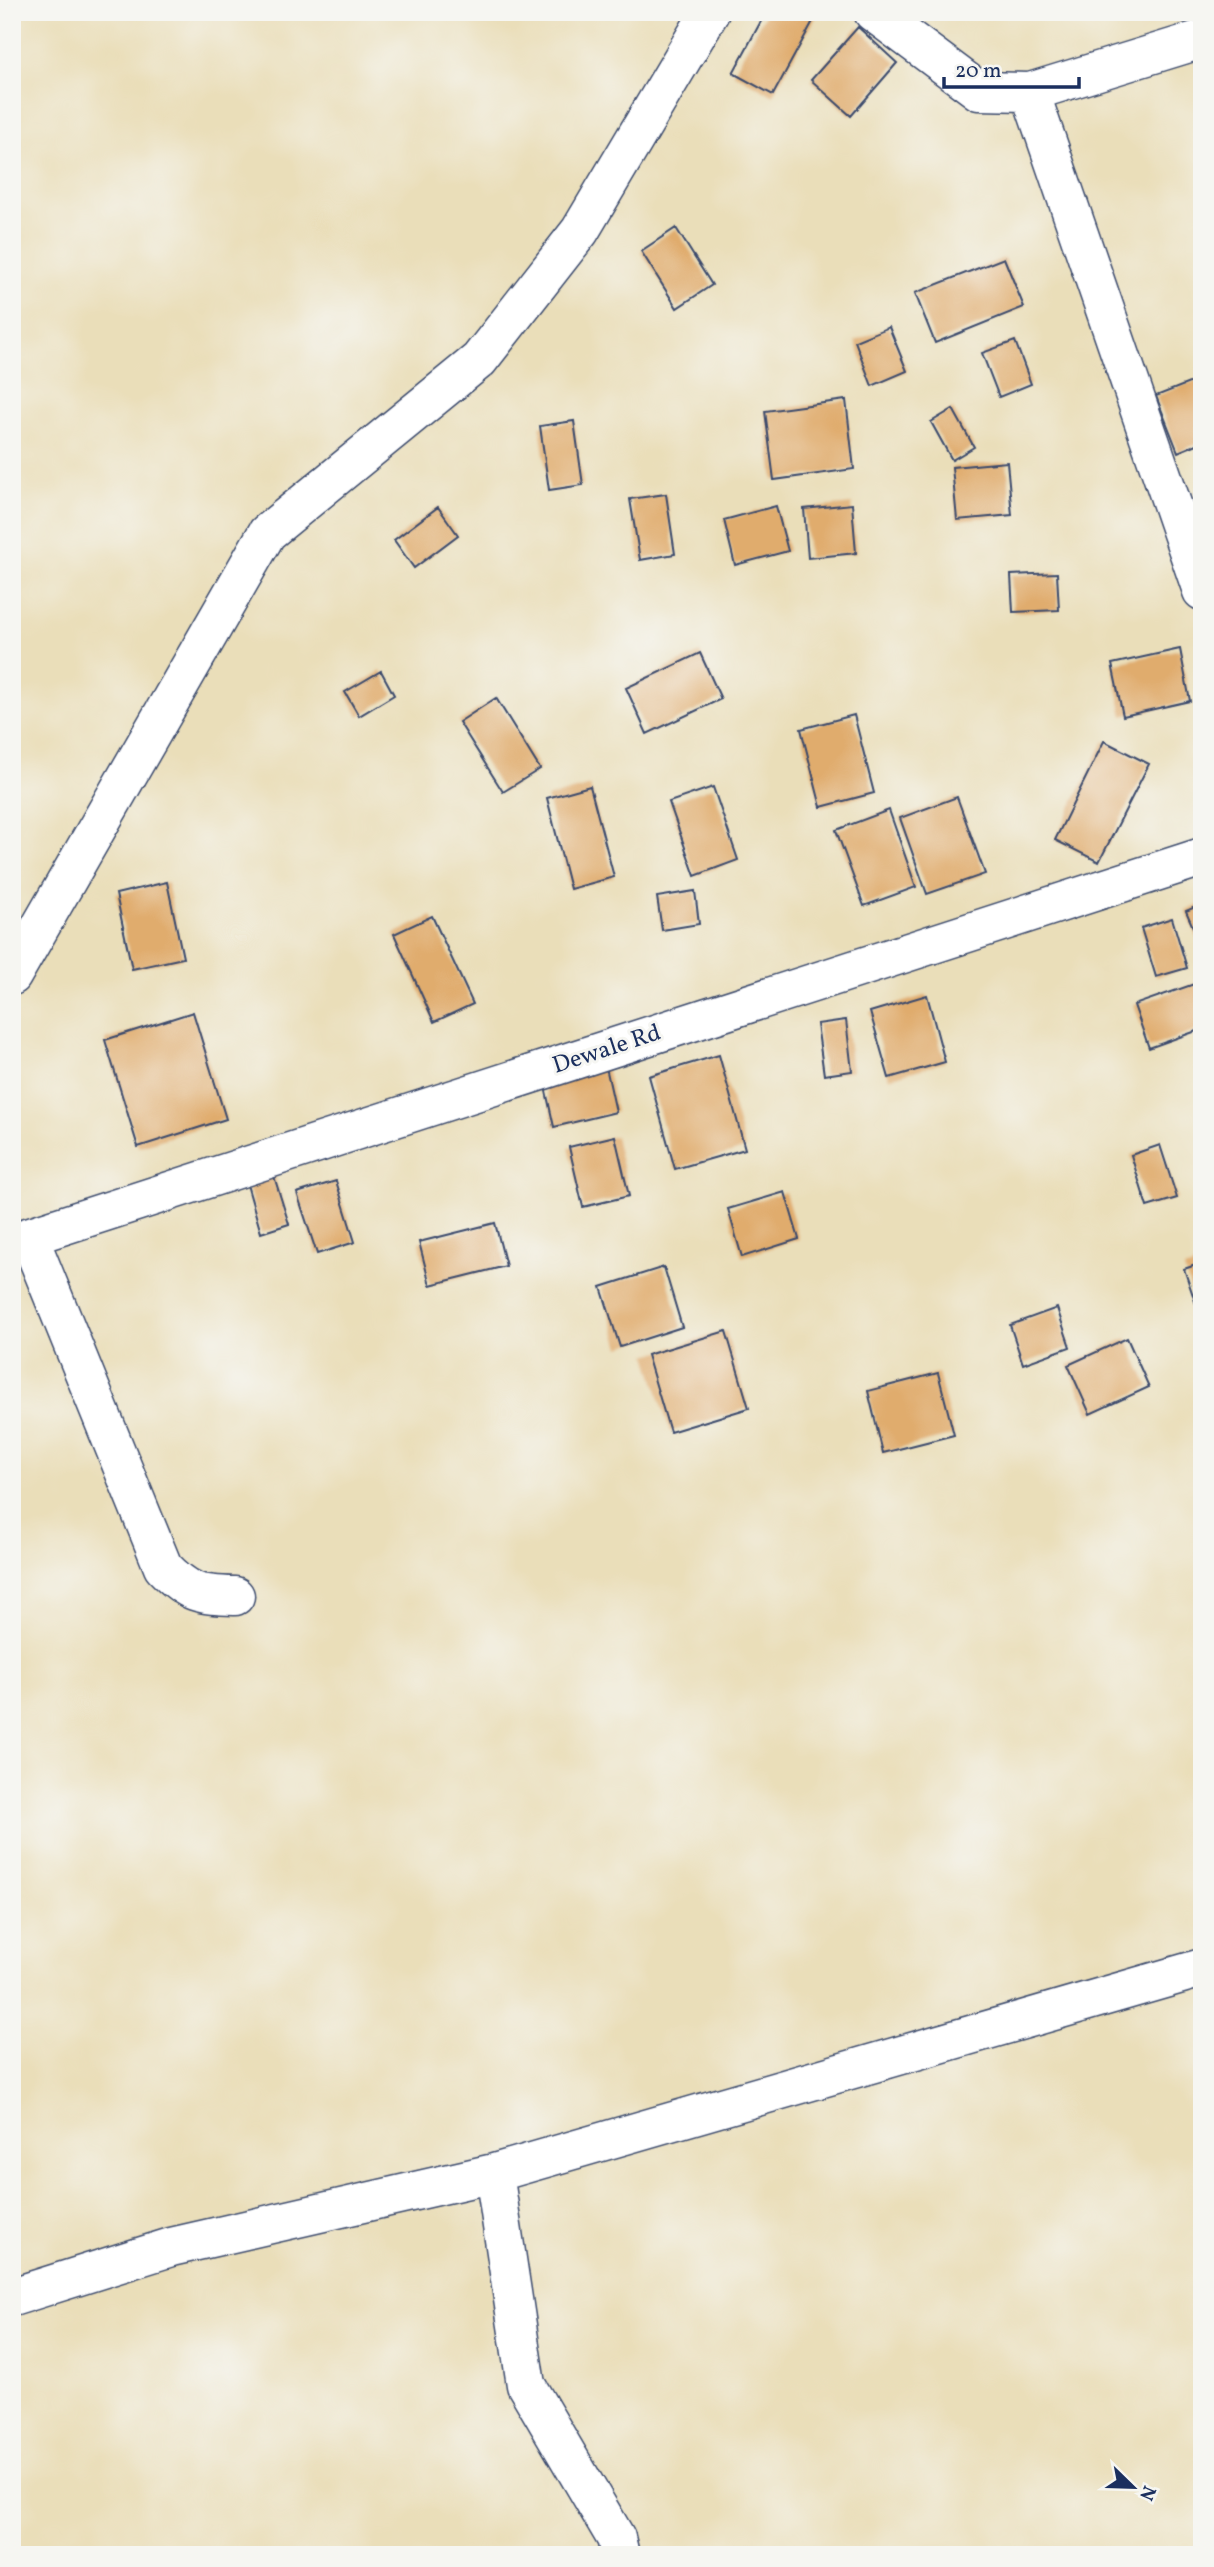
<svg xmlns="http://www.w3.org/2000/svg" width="1214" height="2567" font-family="Vollkorn,serif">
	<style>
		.building { fill: #e0ac6d }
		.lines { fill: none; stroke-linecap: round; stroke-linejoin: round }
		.minor-casing { stroke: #3a496c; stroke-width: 41 }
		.minor { stroke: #fff; stroke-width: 38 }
		.labels { text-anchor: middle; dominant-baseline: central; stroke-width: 6; stroke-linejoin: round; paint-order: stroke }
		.street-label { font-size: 24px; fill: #1b2f5e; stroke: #f6f6f2 }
	</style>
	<rect width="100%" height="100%" fill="#f6f6f2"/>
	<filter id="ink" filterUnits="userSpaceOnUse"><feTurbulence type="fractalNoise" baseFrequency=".0143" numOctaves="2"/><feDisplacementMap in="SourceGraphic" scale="14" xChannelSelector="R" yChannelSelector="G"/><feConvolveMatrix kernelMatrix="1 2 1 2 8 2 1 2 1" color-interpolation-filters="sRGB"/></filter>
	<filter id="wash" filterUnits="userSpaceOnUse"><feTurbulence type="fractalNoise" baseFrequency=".00686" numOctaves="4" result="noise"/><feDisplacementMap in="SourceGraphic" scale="28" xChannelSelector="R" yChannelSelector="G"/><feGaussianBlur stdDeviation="1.57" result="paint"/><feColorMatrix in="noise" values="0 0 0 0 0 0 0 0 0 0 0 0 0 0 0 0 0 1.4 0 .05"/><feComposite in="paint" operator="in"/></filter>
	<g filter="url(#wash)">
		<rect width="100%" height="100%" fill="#eadeb9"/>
		<g id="blocks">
			<!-- building -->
			<path class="building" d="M766,12H818L773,95L733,73Z
				M858,27L897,63L851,116L811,80Z
				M676,228L712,285L677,308L641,251Z
				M1004,258L1024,307L935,343L915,293Z
				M889,327L907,371L872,386L855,341Z
				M1015,341L1031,384L999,397L982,353Z
				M1202,378V442L1178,452L1156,396Z
				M846,400L854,469L774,480L765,411Z
				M953,409L974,447L952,460L931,422Z
				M574,421L583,485L549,490L540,426Z
				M1007,462L1012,515L957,520L952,467Z
				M666,494L675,554L640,560L630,499Z
				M852,504L856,553L808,558L804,509Z
				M776,506L788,551L735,565L724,520Z
				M438,507L458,535L414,568L394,540Z
				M1057,573L1059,610L1013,612L1011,575Z
				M1180,649L1190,701L1123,716L1112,664Z
				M700,653L721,699L647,734L626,688Z
				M381,671L394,695L359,716L345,692Z
				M496,698L540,769L503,792L459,722Z
				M854,715L874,793L821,807L801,729Z
				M1104,741L1149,764L1099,862L1055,840Z
				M590,786L614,877L570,889L547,798Z
				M713,787L738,860L695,876L669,802Z
				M957,797L985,874L927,894L900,818Z
				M889,810L916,887L864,906L836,830Z
				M167,882L183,958L132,969L116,894Z
				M695,891L699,924L662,930L657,897Z
				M1202,904V948L1186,911Z
				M432,916L473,1004L434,1022L394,934Z
				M1172,918L1187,968L1156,977L1141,928Z
				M1197,983L1202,997V1029L1149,1048L1134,1005Z
				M927,995L945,1062L889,1078L870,1012Z
				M193,1012L226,1119L138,1147L105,1040Z
				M846,1020L852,1071L824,1075L817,1024Z
				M719,1055L745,1149L675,1169L649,1076Z
				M606,1067L616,1112L554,1127L544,1082Z
				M615,1136L629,1196L583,1207L569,1147Z
				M1160,1145L1177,1198L1147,1207L1131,1155Z
				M273,1173L289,1224L261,1233L246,1181Z
				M336,1181L355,1242L317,1254L297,1193Z
				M785,1192L799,1239L742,1257L728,1209Z
				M495,1223L506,1266L430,1285L419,1242Z
				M1202,1263V1306L1197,1307L1184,1269Z
				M664,1267L682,1327L620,1347L601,1287Z
				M1057,1308L1070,1347L1023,1364L1010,1325Z
				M726,1331L749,1408L670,1432L647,1355Z
				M1127,1338L1149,1387L1090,1414L1068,1365Z
				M938,1373L954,1435L883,1453L868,1391Z"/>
		</g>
	</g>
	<g filter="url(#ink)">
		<use href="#blocks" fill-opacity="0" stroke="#3a496c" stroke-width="2"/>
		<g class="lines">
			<defs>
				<path id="minor" d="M873,12L979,91L1030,92L1202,39
					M1030,92L1202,591
					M12,976L267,533L479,360L580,231L710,12
					M29,1237L163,1567C189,1594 199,1595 235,1596
					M12,1242L1202,857
					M494,2173L526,2385L616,2538L620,2555
					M12,2297L171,2247L494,2173L1202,1968"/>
			</defs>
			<!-- minor casing -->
			<use href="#minor" class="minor-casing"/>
			<!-- minor -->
			<use href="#minor" class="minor"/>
		</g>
	</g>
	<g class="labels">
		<!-- street labels -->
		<g class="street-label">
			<text transform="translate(607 1050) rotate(-18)">Dewale Rd</text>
		</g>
	</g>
	<!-- margin -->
	<rect width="1214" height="2567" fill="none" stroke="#f6f6f2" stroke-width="42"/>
	<!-- north arrow -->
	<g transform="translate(1133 2487) rotate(113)" stroke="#f6f6f2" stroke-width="5" paint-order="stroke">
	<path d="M0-5L12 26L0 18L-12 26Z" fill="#1b2f5e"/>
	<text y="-10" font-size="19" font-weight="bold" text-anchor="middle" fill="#1b2f5e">N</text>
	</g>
	<!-- scale -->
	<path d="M944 77v10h135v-10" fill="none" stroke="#1b2f5e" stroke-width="3.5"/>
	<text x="955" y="77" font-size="21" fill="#1b2f5e" stroke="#f6f6f2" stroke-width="5" paint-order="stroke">20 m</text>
</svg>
